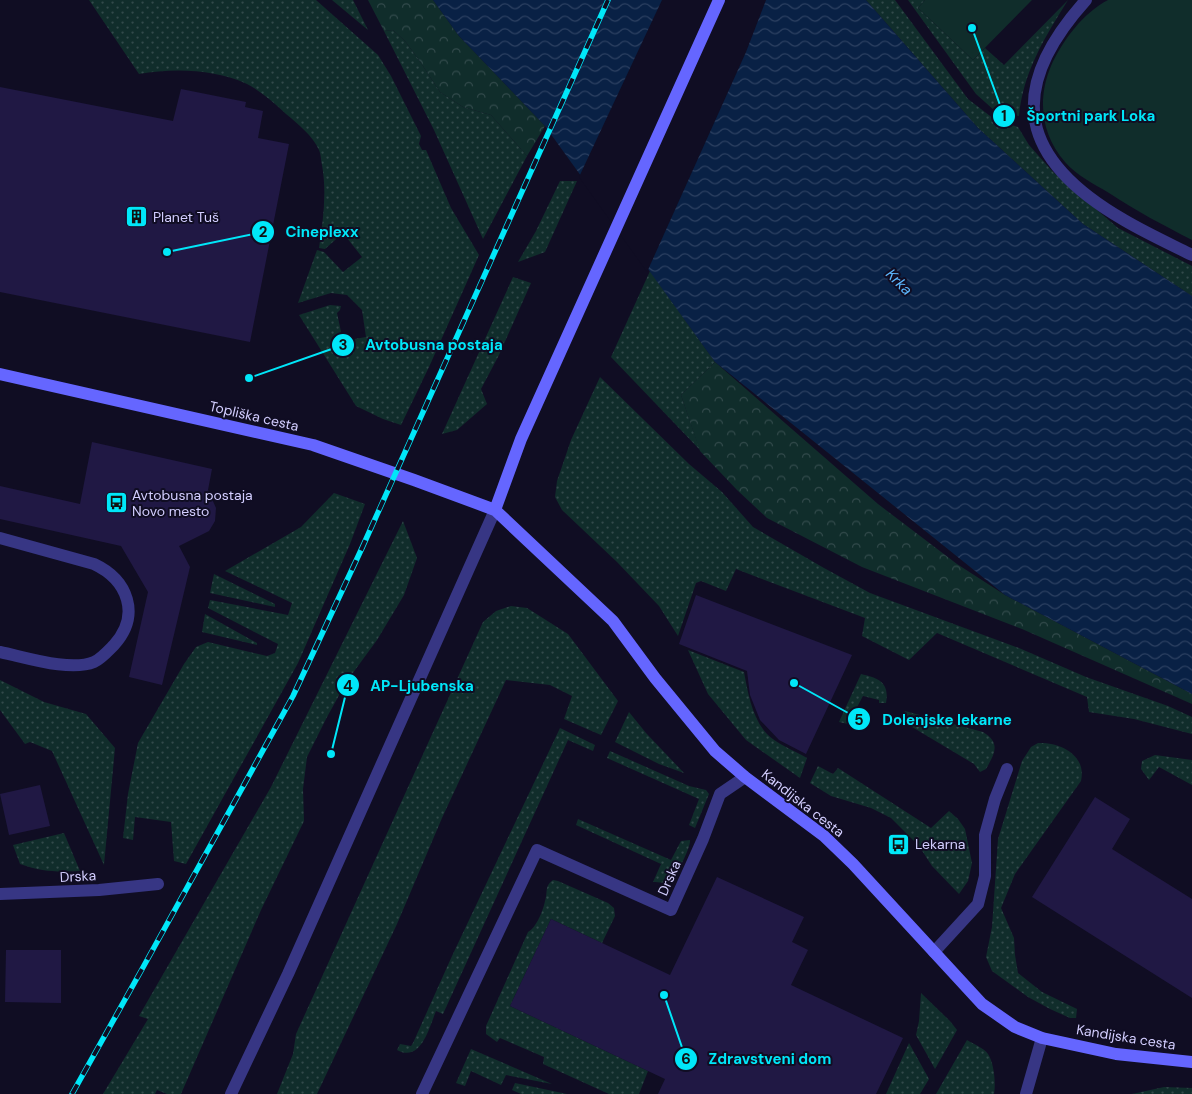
<svg xmlns="http://www.w3.org/2000/svg" width="1192" height="1094" font-family="'DM Sans',sans-serif">
	<style>
		.grass { fill: url(#grass-dots) }
		.forest { fill: url(#forest-crowns) }
		.pitch { fill: #102d2b }
		.water { fill: url(#water-waves) }
		.pier { fill: #100d23 }
		.building { fill: #201844 }
		.lines { fill: none; stroke-linecap: round; stroke-linejoin: round }
		.service { stroke: #373684; stroke-width: 12 }
		.minor { stroke: #373684; stroke-width: 12 }
		.tertiary { stroke: #373684; stroke-width: 12 }
		.secondary { stroke: #6566ff; stroke-width: 12 }
		.rail-casing { stroke: #00e7f9; stroke-width: 5.5 }
		.rail { stroke: #100d23; stroke-width: 4; stroke-dasharray: 11; stroke-linecap: butt }
		.labels { text-anchor: middle; dominant-baseline: central; stroke-width: 4; stroke-linejoin: round; paint-order: stroke }
		.poi-label { font-size: 14px; fill: #d3ceff; stroke: #100d23; text-anchor: start }
		.street-label { font-size: 14px; fill: #d3ceff; stroke: #100d23 }
		.water-label { font-size: 15px; font-style: italic; fill: #5cb8ff; stroke: #100d23 }
		.leader { fill: none; stroke: #00e7f9; stroke-width: 2 }
		.callout-dot { fill: #00e7f9; stroke: #100d23; stroke-width: 2 }
		.mark-label { font-size: 15px; text-anchor: middle; font-weight: bold; fill: #111 }
		.callout-label { font-size: 15px; text-anchor: middle; font-weight: bold; fill: #00e7f9; stroke: #100d23; stroke-width: 4; stroke-linejoin: round; paint-order: stroke }
	</style>
	<defs>
		<pattern id="grass-dots" width="8" height="8" patternUnits="userSpaceOnUse" patternTransform="scale(1.25)"><rect width="8" height="8" fill="#102d2b"/><path d="M2 2h.1M6 6h.1" fill="none" stroke="#324a4b" stroke-width="1.8" stroke-linecap="round"/></pattern>
		<pattern id="forest-crowns" width="20" height="18" patternUnits="userSpaceOnUse" patternTransform="scale(1.25)"><rect width="20" height="18" fill="#102d2b"/><path d="M2 6a3 3 0 1 1 6 0M12 15a3 3 0 1 1 6 0" fill="none" stroke="#324a4b"/></pattern>
		<pattern id="water-waves" width="16" height="10" patternUnits="userSpaceOnUse" patternTransform="scale(1.25)"><rect width="16" height="10" fill="#092145"/><path d="M0 5q4-4 8 0t8 0" fill="none" stroke="#2c4061"/></pattern>
	</defs>
	<rect width="100%" height="100%" fill="#100d23"/>
	<!-- grass -->
	<path class="grass" d="M89,0H316L378,55L391,76L421,136L419,144L422,150H426L451,208L479,255L429,367L401,425L383,419L356,406L299,315L330,305L341,306L340,310L337,313L343,341L366,337L362,310L347,295L331,293L298,303L317,250L324,252L343,272L362,257L343,233L325,249L319,248C323,221 327,193 322,165C321,161 321,154 319,150C313,136 297,123 286,114C274,103 262,92 247,84C214,69 174,68 139,74Z
		M332,0H353L368,30Z
		M866,0H895L968,99L994,119L1018,127L1029,145L1053,172L1118,228L1192,266V296L1083,224L978,128Z
		M908,0H925L918,8L973,60L985,48L1004,65L1068,0C1045,37 1023,72 1019,116L995,111L976,94Z
		M393,30L405,41L419,60L440,92L463,107L491,115L527,156L483,239L434,130L384,31Z
		M560,181H577L545,252L518,262L536,231Z
		M650,271L715,362L681,395L700,450L611,357Z
		M513,277L531,283L499,355L481,389L487,404L457,430L442,434Z
		M600,377L689,464L722,492L753,527L824,568L870,593L1019,648L1086,677L1168,706L1192,717V734L1134,719L1089,712L1087,697L937,633L909,660L862,636L865,618L736,569L726,591L701,581L696,583L678,636L659,606L617,562L562,510L555,497L557,481L571,440Z
		M334,493L365,504L350,544L298,663L186,864L174,861L171,822L135,817L133,840L123,838L128,794L138,743L184,664L196,647L208,642L267,656L275,653L278,644L208,608L210,600L288,615L292,603L225,571L301,527Z
		M403,521L417,558L404,595L377,640L347,681L327,717L307,757L303,789L304,821L261,910L181,1094H167L157,1090L155,1094H103L148,1019L139,1016L271,787Z
		M214,574L275,604V607L210,593Z
		M511,606L527,608L568,634L618,701L601,735L564,719L572,696L550,685L506,680L442,818L397,924L317,1094H277L293,1054L296,1034L483,622L496,611Z
		M205,614L257,643V645L202,632Z
		M688,650L744,672C748,693 752,718 767,734C775,743 795,751 807,758L800,778L746,740L708,694Z
		M861,674C878,678 890,682 886,703H879V700L863,696L848,724L839,722Z
		M0,680L44,702L86,714L115,748L104,865L52,751L30,742L25,744L0,710Z
		M905,711L983,732C1001,743 995,753 986,769L980,772L974,764L902,721Z
		M629,712L646,733L684,773L659,764L615,742Z
		M560,728L595,745L593,751L568,740L443,1014L436,1011C429,1028 421,1063 397,1050L400,1044L411,1046L413,1043L452,956Z
		M1038,743C1060,742 1087,755 1081,781L1015,874L1001,908L1014,938L1015,955L1018,973L1042,992L1077,1009L1076,1018H1070L1050,1009L1028,997L992,971L986,957L992,927L998,839L1022,761L1031,747Z
		M610,751L689,786L706,790L709,794L695,828L689,825L699,799L607,758Z
		M1155,755L1192,760V785L1159,767L1149,780L1141,769L1142,761Z
		M818,766L833,774L838,768L931,828L949,811L958,819L965,829L972,863L968,881L959,894L932,866L919,846L891,818L871,808L831,796L810,783Z
		M578,819L671,860L681,841L690,840C691,847 676,877 670,881C665,884 658,882 653,882L661,864L576,825Z
		M64,833L80,871C56,872 43,872 20,864L13,845Z
		M553,880L558,881L608,903L614,908L615,916L602,943L551,919L510,1006L648,1071L639,1094H609L543,1064L544,1057L500,1038L497,1042L486,1034V1026L528,932C536,928 543,911 545,901C548,893 544,886 553,880Z
		M921,993L950,1021L957,1030L935,1069L916,1035L919,1021Z
		M967,1040C973,1044 984,1048 988,1054C994,1063 996,1083 994,1094H936Z
		M909,1043L929,1079L920,1094H886Z
		M471,1049L552,1084L506,1075L501,1085L471,1071L465,1086L456,1083Z
		M515,1083L567,1094H521L512,1090Z
		M1164,1087L1192,1088V1094H1132Z"/>
	<!-- forest -->
	<path class="forest" d="M368,0H433L459,36L545,126L527,156L491,115L463,107L440,92L419,60L405,41L393,30L384,31Z
		M715,362L878,504L957,564L1005,595L1192,694V704L1022,629L862,567L767,518L737,490L700,451L681,395Z"/>
	<!-- pitch -->
	<path class="pitch" d="M925,0H1032L973,60L918,8Z
		M1108,0H1192V240C1163,225 1136,211 1109,193C1094,184 1076,175 1065,162C1041,135 1037,99 1051,66C1063,40 1083,13 1108,0Z"/>
	<!-- water -->
	<path class="water" d="M433,0H866L978,128L1083,224L1192,296V694L1005,595L715,362L545,126L459,36Z"/>
	<!-- pier -->
	<path class="pier" d="M662,0H766L746,52L647,272L579,177Z"/>
	<!-- building -->
	<path class="building" d="M0,87L173,121L181,89L246,102L245,107L263,111L258,138L289,144L250,342L0,292Z
		M92,442L212,469L208,490L216,508L215,521L209,531L179,546L190,567L162,685L129,677L148,592L121,546L0,519V486L80,504Z
		M696,595L852,655L806,754L779,740L760,720L750,695L747,671L679,644Z
		M40,785L50,826L9,835L0,794Z
		M1095,797L1130,819L1112,849L1192,899V998L1032,897Z
		M717,877L804,917L792,942L808,950L791,985L903,1038L876,1094H658L665,1079L510,1006L551,919L670,975Z
		M6,950H61V1003L5,1002Z"/>
	<g class="lines">
		<!-- service -->
		<path class="service" d="M934,952L978,904L985,876V835L995,799L1007,769
			M422,1094L537,850L671,910L703,839L720,794L745,777"/>
		<!-- minor -->
		<path class="minor" d="M1086,0C1004,91 1020,160 1124,220C1146,233 1170,244 1192,255
			M0,538L94,564C128,580 141,615 114,645C109,650 101,659 94,662C70,672 25,657 0,652
			M0,894L99,890L158,884
			M1026,1094L1042,1038"/>
		<!-- tertiary -->
		<path class="tertiary" d="M231,1094L288,974L495,510"/>
		<!-- secondary -->
		<path class="secondary" d="M0,374L313,445L414,480L495,510L613,621L655,678L715,751L745,777L824,836L853,864L982,1004L1015,1027L1042,1038L1116,1054L1192,1062
			M495,510L521,439L719,0"/>
		<defs>
			<path id="rail" d="M72,1094L141,971L293,696L362,548L608,0"/>
		</defs>
		<!-- rail casing -->
		<use href="#rail" class="rail-casing"/>
		<!-- rail -->
		<use href="#rail" class="rail"/>
	</g>
	<!-- icons -->
	<defs>
		<symbol id="building-square" viewBox="-11 -11 22 22"><rect x="-9" y="-9" width="18" height="18" rx="4" fill="#00e7f9" stroke="#100d23"/><path d="M-4-6H4V6H1V3H-1V6H-4ZM-2.5-4.3h1.7v1.8h-1.7ZM.8-4.3h1.7v1.8H.8ZM-2.5-1h1.7V.8h-1.7ZM.8-1h1.7V.8H.8Z" fill="#111"/></symbol>
		<symbol id="bus-square" viewBox="-11 -11 22 22"><rect x="-9" y="-9" width="18" height="18" rx="4" fill="#00e7f9" stroke="#100d23"/><path d="M-5-6H5V4H4V6H2V4H-2V6H-4V4H-5ZM-3.5-4V0h7V-4ZM-3.5 1.2v1.5H-2V1.2ZM2 1.2v1.5H3.5V1.2Z" fill="#111"/></symbol>
	</defs>
	<g fill-rule="evenodd">
		<use href="#building-square" x="124" y="204" width="25" height="25"/>
		<use href="#bus-square" x="104" y="490" width="25" height="25"/>
		<use href="#bus-square" x="886" y="832" width="25" height="25"/>
	</g>
	<g class="labels">
		<!-- poi labels -->
		<g class="poi-label">
			<text x="153" y="217">Planet Tuš</text>
			<text x="132" y="495">Avtobusna postaja<tspan x="132" dy="16">Novo mesto</tspan></text>
			<text x="915" y="844">Lekarna</text>
		</g>
		<!-- street labels -->
		<g class="street-label">
			<text transform="translate(254 416) rotate(13)">Topliška cesta</text>
			<text transform="translate(803 803) rotate(38)">Kandijska cesta</text>
			<text transform="translate(78 876) rotate(-3)">Drska</text>
			<text transform="translate(669 878) rotate(-66)">Drska</text>
			<text transform="translate(1126 1037) rotate(9)">Kandijska cesta</text>
		</g>
		<!-- water labels -->
		<g class="water-label">
			<text transform="translate(899 282) rotate(45)">Krka</text>
		</g>
	</g>
	<!-- callouts -->
	<path class="leader" d="M972 28L1004 116M167 252L263 232M249 378L343 345M331 754L348 685M794 683L859 719M664 995L686 1059"/>
	<g class="callout-dot">
		<circle cx="972" cy="28" r="5"/>
		<circle cx="167" cy="252" r="5"/>
		<circle cx="249" cy="378" r="5"/>
		<circle cx="331" cy="754" r="5"/>
		<circle cx="794" cy="683" r="5"/>
		<circle cx="664" cy="995" r="5"/>
		<circle cx="1004" cy="116" r="12"/>
		<circle cx="263" cy="232" r="12"/>
		<circle cx="343" cy="345" r="12"/>
		<circle cx="348" cy="685" r="12"/>
		<circle cx="859" cy="719" r="12"/>
		<circle cx="686" cy="1059" r="12"/>
	</g>
	<g class="mark-label">
		<text x="1004" y="121">1</text>
		<text x="263" y="237">2</text>
		<text x="343" y="350">3</text>
		<text x="348" y="691">4</text>
		<text x="859" y="725">5</text>
		<text x="686" y="1064">6</text>
	</g>
	<g class="callout-label">
		<text x="1091" y="121">Športni park Loka</text>
		<text x="322" y="237">Cineplexx</text>
		<text x="434" y="350">Avtobusna postaja</text>
		<text x="422" y="691">AP-Ljubenska</text>
		<text x="947" y="725">Dolenjske lekarne</text>
		<text x="770" y="1064">Zdravstveni dom</text>
	</g>
</svg>
